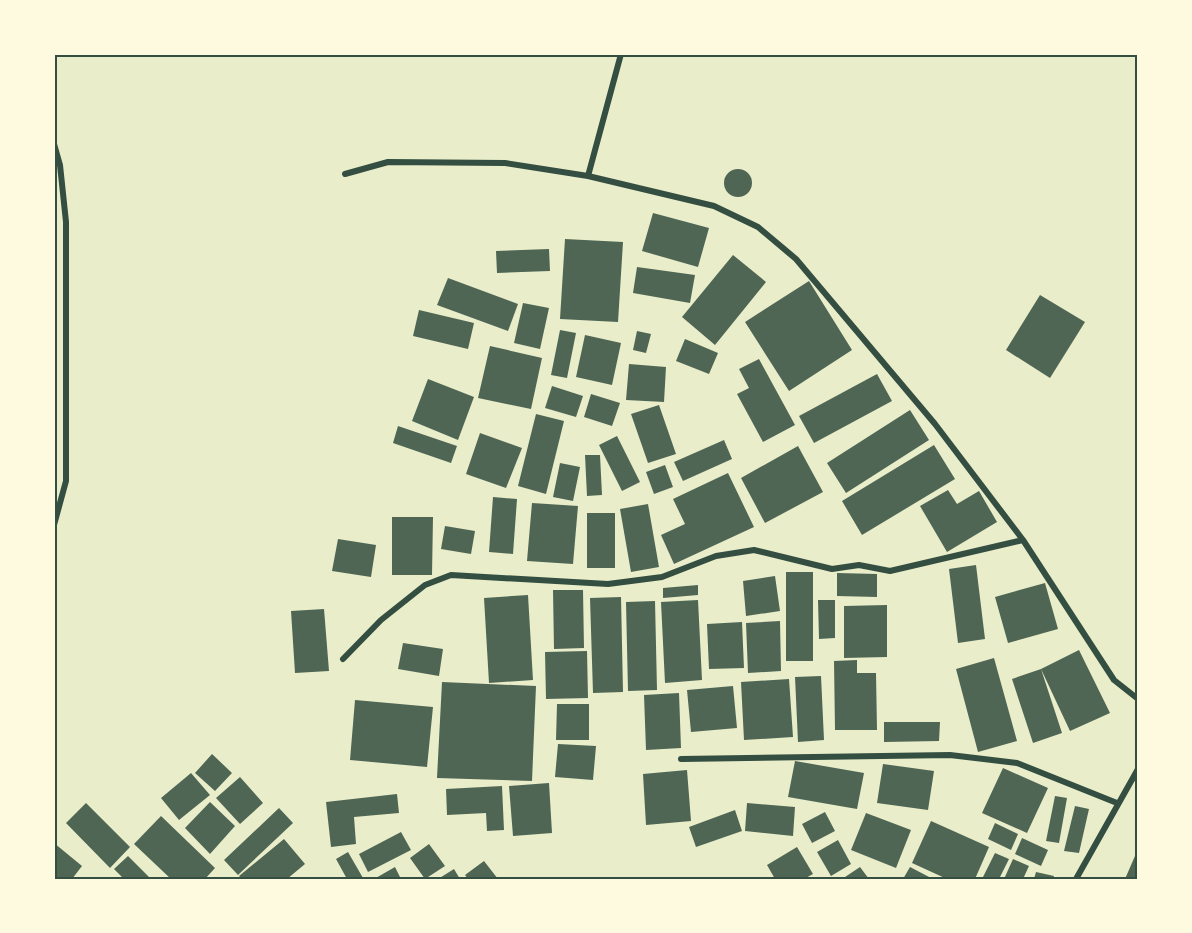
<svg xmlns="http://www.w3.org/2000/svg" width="1192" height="933" font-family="'Fira Sans Condensed',sans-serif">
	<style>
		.building { fill: #4f6655 }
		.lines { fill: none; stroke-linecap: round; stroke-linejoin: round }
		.minor { stroke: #344e41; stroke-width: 6 }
		.neatline { fill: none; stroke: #344e41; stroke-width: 2 }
	</style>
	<rect width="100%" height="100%" fill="#e9edc9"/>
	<!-- building -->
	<path class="building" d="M724 183a14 14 0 1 1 28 0a14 14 0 1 1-28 0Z
		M653,213L709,228L698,267L642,251Z
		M565,239L623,242L618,322L560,319Z
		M549,249L550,271L497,273L496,251Z
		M733,255L766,282L715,345L682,317Z
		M637,267L695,275L690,303L633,293Z
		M448,278L518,304L508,331L437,305Z
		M809,281L852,350L789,391L745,322Z
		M1040,295L1085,322L1050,378L1006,350Z
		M523,303L549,308L540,349L514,343Z
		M419,310L474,323L468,349L413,336Z
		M560,330L576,333L567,378L551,375Z
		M637,331L651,334L646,353L633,350Z
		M585,335L621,343L612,385L576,377Z
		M685,339L718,353L709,374L676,361Z
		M490,346L542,358L531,409L478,398Z
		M759,359L795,425L763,442L737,394L749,388L739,369Z
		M629,364L666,367L664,402L626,400Z
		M877,374L892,401L814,443L799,416Z
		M428,379L474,397L458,440L412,421Z
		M552,386L583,396L576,417L545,408Z
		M591,394L620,403L612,426L584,417Z
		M659,405L676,454L648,463L631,414Z
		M910,410L929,440L846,493L827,463Z
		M536,414L564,421L546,494L518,486Z
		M398,426L457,446L451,463L393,443Z
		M480,433L522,448L506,488L466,474Z
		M617,436L640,482L622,491L599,445Z
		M724,440L732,459L683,481L674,462Z
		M934,445L955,479L862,535L842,501Z
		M798,446L823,492L765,523L741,478Z
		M585,455H600L602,495L587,496Z
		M560,463L580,467L573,501L553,497Z
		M665,465L673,487L654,494L646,472Z
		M728,473L754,527L674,564L661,535L685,524L673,499Z
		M948,490L957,504L979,491L997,522L947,552L920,506Z
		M493,497L517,499L513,554L489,552Z
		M532,503L578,506L573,564L527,561Z
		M648,504L659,567L631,572L620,509Z
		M587,513H615V568H587Z
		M392,517H433L432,575H392Z
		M445,526L475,531L471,554L441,549Z
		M338,539L376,545L371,577L332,571Z
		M976,565L985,639L958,643L949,569Z
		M786,572H813V661H786Z
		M837,573L877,574V597L837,596Z
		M775,576L780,611L746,616L743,581Z
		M1045,583L1058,629L1008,643L995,597Z
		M698,585V595L663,598V588Z
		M553,590H583L584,648L554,649Z
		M528,595L533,680L489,683L484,598Z
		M621,597L623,692L593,693L590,598Z
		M698,600L702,680L665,683L661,602Z
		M818,600H835V638L819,639Z
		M655,601L657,690L628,691L626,602Z
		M887,605V657L844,658V606Z
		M324,609L329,671L295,673L291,611Z
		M780,621L781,671L748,673L746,623Z
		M742,622L744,668L709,669L707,624Z
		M403,643L443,649L439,676L398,669Z
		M1079,650L1110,713L1070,731L1041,669L1062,733L1033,743L1012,679L1041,669Z
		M587,651L588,698L546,699L545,652Z
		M994,658L1017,741L978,752L956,669Z
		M857,660V673H876L877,730H835L834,661Z
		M821,676L824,740L798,742L795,677Z
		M789,679L793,737L744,740L741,682Z
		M442,682L536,686L532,781L437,778Z
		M733,686L737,728L691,732L687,690Z
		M679,693L681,748L646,750L644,695Z
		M355,700L433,707L427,767L350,760Z
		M557,704H589V740H556Z
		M884,722H940L939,741L884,742Z
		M558,744L596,746L593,780L555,777Z
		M212,754L232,773L215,791L195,773Z
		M795,761L864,773L857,809L788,797Z
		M883,764L934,771L928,810L877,803Z
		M1003,768L1048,788L1027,833L982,813Z
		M687,770L691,821L646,825L643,774Z
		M191,773L210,795L179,820L161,798Z
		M240,777L263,803L240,824L216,798Z
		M549,783L552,833L513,836L509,786Z
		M502,786L504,830L487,831L486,813L447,815L446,789Z
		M397,794L399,813L354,817L356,844L331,847L326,802Z
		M1055,796L1067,798L1059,843L1046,841Z
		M210,802L235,826L210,854L185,828Z
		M86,803L130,847L110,868L66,823Z
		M747,803L795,807L793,836L745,831Z
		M1075,806L1089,809L1079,853L1064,851Z
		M279,808L293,823L238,875L224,860Z
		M735,810L742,831L696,847L689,827Z
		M825,812L835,831L812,843L802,824Z
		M866,813L911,830L896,868L851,850Z
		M161,816L215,868L205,879H171L134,844Z
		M931,821L989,847L975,879H947L912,863Z
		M995,823L1018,834L1011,850L988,839Z
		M401,832L411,850L368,872L359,854Z
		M1022,838L1048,850L1041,866L1015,854Z
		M284,839L305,864L287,879H242L239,876Z
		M838,840L851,864L831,876L817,852Z
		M54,843L82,866L72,879H58L54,876Z
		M429,844L445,866L425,879L410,858Z
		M797,847L813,874L804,879H775L767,865Z
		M1138,849V879H1125Z
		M348,852L363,878L361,879H347L336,859Z
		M995,853L1009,859L999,879H982Z
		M128,856L151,879H124L114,869Z
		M1013,859L1029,866L1023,879H1004Z
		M484,861L498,879H468L465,875Z
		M395,867L401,879H374Z
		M860,867L869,879H842Z
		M910,867L933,879H903Z
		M454,869L460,879H438Z
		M1036,872L1054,876L1053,879H1034Z"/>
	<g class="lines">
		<!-- minor -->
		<path class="minor" d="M54,144L60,165L66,222V481L54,525
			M345,174L388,162L505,163L588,176L714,206L758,227L796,259L935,424L1023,540L1114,680L1138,699
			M588,176L621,54
			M343,659L381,620L425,585L451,575L608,584L662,577L716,556L754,550L832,569L859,565L890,571L1023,540
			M681,759L950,755L1017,763L1117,803
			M1076,879L1138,769"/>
	</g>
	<!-- border -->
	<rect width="1192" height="933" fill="none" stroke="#fefae0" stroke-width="111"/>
	<rect x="56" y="56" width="1080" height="822" class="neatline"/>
</svg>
